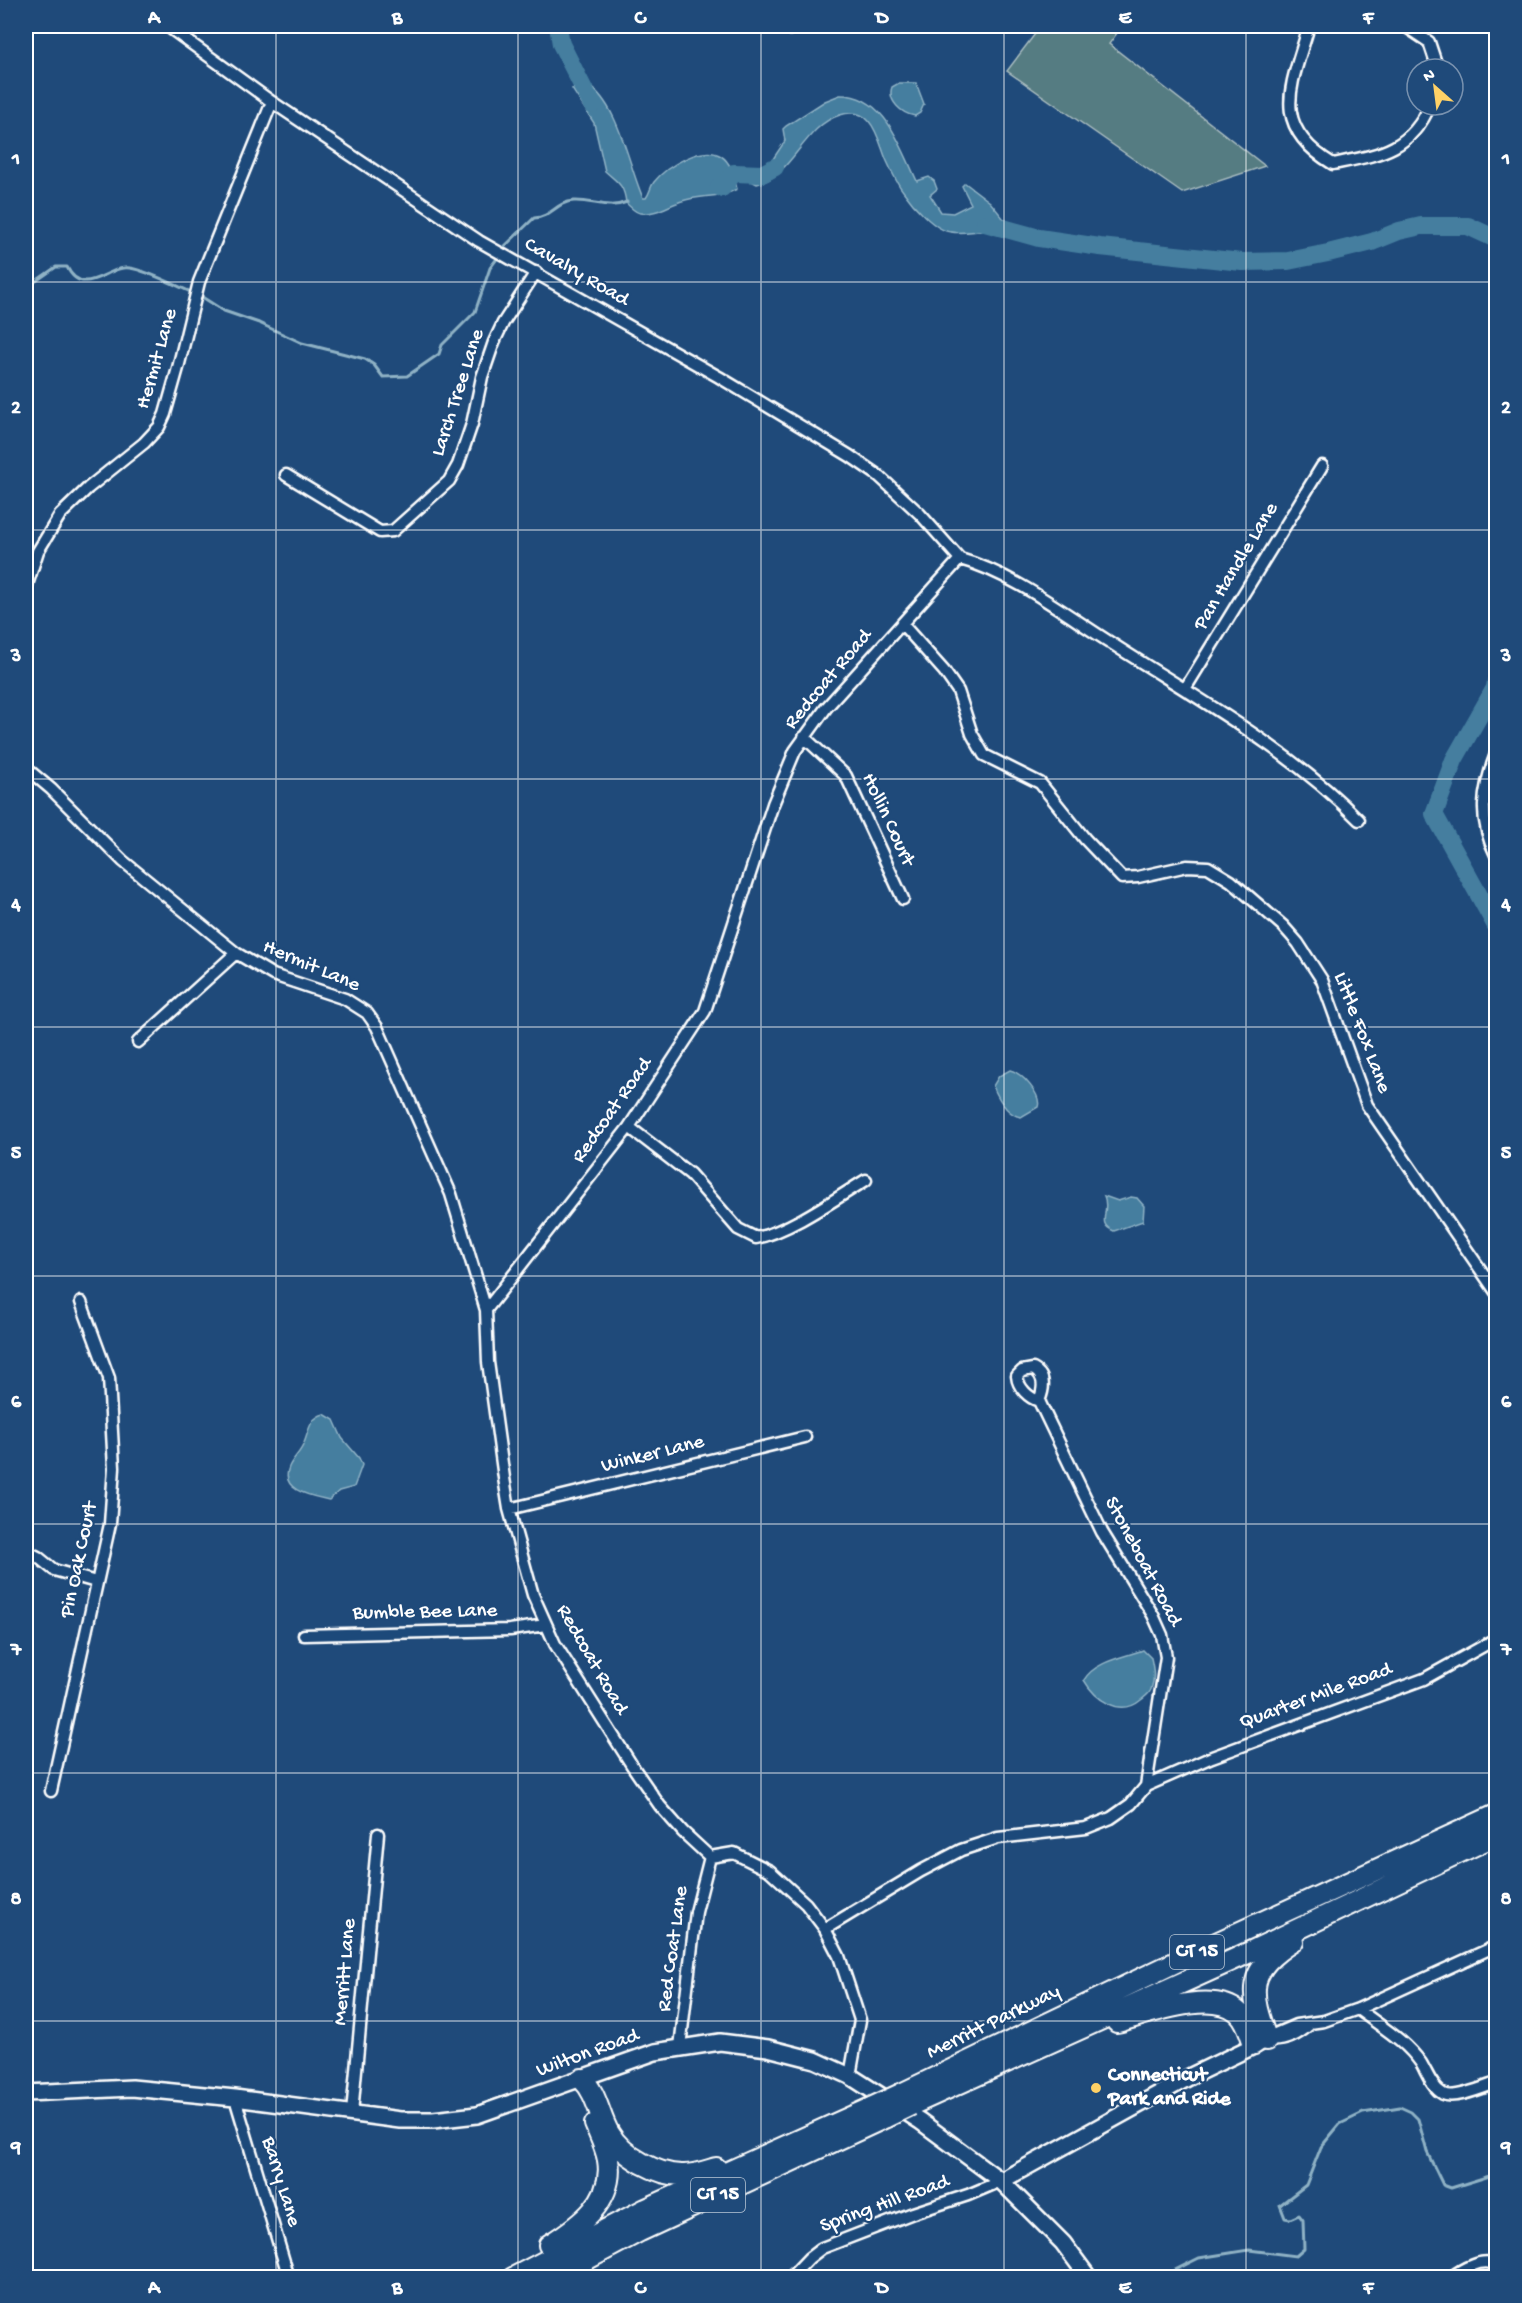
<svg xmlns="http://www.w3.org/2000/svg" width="1522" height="2303" font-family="'Gochi Hand',sans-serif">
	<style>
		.green { fill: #557b82; stroke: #aabdc0; stroke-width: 1.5 }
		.water { fill: #457e9f; stroke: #8fb2c5; stroke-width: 1.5 }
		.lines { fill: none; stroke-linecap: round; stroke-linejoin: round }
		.stream { stroke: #8fb2c5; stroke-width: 3 }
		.river { stroke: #457e9f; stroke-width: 18 }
		.street-casing { stroke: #fff; stroke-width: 15 }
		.secondary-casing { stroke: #fff; stroke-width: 20 }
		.highway-casing { stroke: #fff; stroke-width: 24 }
		.street { stroke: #1f4a7a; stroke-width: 10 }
		.secondary { stroke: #1f4a7a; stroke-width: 15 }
		.highway { stroke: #1f4a7a; stroke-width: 20 }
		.highway-bridge-casing { stroke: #fff; stroke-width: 24; stroke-linecap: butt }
		.highway-bridge { stroke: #1f4a7a; stroke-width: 20 }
		.grid { fill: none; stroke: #fff; stroke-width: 1.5; stroke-opacity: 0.55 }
		.poi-dot { fill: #ffd166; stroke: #1f4a7a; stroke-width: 2 }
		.labels { text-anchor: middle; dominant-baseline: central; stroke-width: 4.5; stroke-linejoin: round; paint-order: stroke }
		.shield { fill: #1f4a7a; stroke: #bcc9d7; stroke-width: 1.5 }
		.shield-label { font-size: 20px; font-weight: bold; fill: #fff }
		.street-label { font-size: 21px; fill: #fff; stroke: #1f4a7a }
		.poi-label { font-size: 21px; font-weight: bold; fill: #fff; stroke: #1f4a7a; text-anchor: start }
		.neatline { fill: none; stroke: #fff; stroke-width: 2 }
		.grid-label { font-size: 20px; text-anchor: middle; font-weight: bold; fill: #fff }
	</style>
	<rect width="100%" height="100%" fill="#1f4a7a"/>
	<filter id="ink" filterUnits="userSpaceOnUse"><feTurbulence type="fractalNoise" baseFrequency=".0167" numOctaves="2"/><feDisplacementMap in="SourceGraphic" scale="12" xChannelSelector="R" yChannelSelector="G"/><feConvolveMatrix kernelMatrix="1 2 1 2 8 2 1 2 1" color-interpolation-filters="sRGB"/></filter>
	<g filter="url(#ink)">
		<!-- green -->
		<path class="green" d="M1041,26H1122L1109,44L1265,166L1182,193L1007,71Z"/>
		<!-- water -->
		<path class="water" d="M899,83H916L924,104L920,113L915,116C902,114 887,101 892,87Z
			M587,84C619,104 628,164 643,198H646C650,193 650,187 654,182C666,167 702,144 721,156C732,163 734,178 737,189C721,198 700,195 682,201C669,205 655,215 641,213C635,213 630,206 626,203C624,184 617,182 605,171L594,123L572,89Z
			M840,95C885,94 901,148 917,181L929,177L934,181L937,189L930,195L941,212L953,213L971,204L962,186L965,183L990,202L1003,218L1012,224L1005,233C984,226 971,235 951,232C935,231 912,204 903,191C896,182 891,170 886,159C877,136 872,105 840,115C803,126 792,177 757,184L753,182V174L766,168L771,162L785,141L783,129L786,126L825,101Z
			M1010,1070C1022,1073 1042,1095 1038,1107L1021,1117C1007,1115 998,1098 993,1086L999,1076Z
			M1104,1196L1118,1201L1131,1197L1137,1198L1144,1206L1143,1221L1114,1231C1095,1224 1111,1211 1104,1196Z
			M324,1414L334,1420L342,1438L359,1458L362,1465L354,1487L339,1491L329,1500C313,1496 279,1491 289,1467C293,1458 301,1452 304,1443C309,1431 309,1418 324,1414Z
			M1143,1650L1151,1658C1153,1667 1155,1676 1152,1686C1151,1693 1146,1696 1141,1700C1120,1718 1095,1699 1084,1680C1095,1661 1125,1657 1143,1650Z"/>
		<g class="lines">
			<!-- stream -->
			<path class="stream" d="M505,246L534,218C552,217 556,202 574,201C593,200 608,210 627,202
				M26,288L56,267H67C83,300 110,264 130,268C149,271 174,285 193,293
				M199,295L224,311L259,323L302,343L365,359L374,365L383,377L407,376L439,354L442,345L475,312L490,268L496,260
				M1159,2278L1199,2258L1249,2250L1296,2256L1304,2249L1303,2220L1299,2215L1290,2219L1285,2218L1280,2205L1306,2185L1321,2147L1340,2124L1363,2113L1400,2107L1411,2112L1418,2119L1427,2152L1443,2185L1451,2188L1496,2174"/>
			<!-- river -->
			<path class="river" d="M558,26L561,44L592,105
				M719,187L722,188L734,173L762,174L775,167
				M985,223L1039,238L1100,247L1242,262L1288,261L1328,253L1372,242L1399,231L1421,226H1468L1496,239
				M1496,681L1495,688L1454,760L1434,814L1496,926"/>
			<defs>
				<path id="street" d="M167,26L272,102L479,241L719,377L850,456L879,476L920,514L960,559
					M1309,26C1292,85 1268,125 1333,164C1377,155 1411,151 1430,105
					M1405,26L1429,42L1438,69
					M790,29L792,26
					M286,475L380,532L393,531L449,481L458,465L472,424L482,377L494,342L503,323L536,272
					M960,559C1012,573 1065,614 1111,643C1196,698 1288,748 1359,820
					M26,588L38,551L60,515L88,488L144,443L159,427L165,414L178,368L199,282L272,102
					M903,625L944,671L958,691L972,734L984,755L1040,783L1085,839L1122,878L1138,877L1187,866L1208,867L1231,881L1283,926L1298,943L1322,980L1367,1105L1496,1292
					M1185,689L1322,466
					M804,737L846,776L903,899
					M1496,754C1482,791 1478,819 1496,855
					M26,768L51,789L123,861L236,953L273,975L345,999L367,1013L377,1027L451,1194L486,1310L488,1362L504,1478L509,1509L533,1595L555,1644L633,1767L660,1806L683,1832L710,1857
					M138,1042L236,953
					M629,1127L690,1174L738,1229L756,1238C790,1231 835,1199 866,1180
					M486,1310L629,1127L705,1011L773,804L795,751L826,708L960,559
					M509,1509L805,1437
					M26,1551L38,1557L54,1570L96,1582
					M304,1635L510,1630L546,1625
					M1146,1786L1212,1757L1424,1679L1496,1639
					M51,1791L110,1524L114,1468L109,1378L81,1302
					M710,1857L734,1853L770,1871L806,1904L825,1929L839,1956L860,2020L850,2076
					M825,1929L921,1871L961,1850L998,1838L1086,1828L1111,1818L1131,1804L1146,1786L1166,1657L1162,1635L1153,1615L1102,1532L1039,1401C1029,1398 1018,1388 1017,1376L1022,1371L1033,1369C1046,1376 1044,1389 1039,1401
					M1358,2009C1381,2027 1404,2039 1421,2063C1427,2073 1432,2088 1443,2094C1454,2100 1484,2087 1496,2083
					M1267,2040L1275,2034L1296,2025L1324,2021L1358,2009L1496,1946
					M1267,2040C1283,2042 1297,2036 1309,2025
					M680,2047L696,1912L710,1857
					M235,2098L289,2278
					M352,2113L378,1834
					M790,2278L809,2258L822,2248L913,2213L968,2195L1001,2181
					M1450,2278C1462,2269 1483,2257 1496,2265"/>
				<path id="secondary" d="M26,2093L132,2088L235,2098L400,2120H433L477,2115L655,2052L720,2042L768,2048L815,2060L850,2076L920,2121L1001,2181L1063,2243L1089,2278
					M1001,2181L1193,2075L1264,2041"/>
				<path id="highway" d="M1117,2022C1147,2014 1212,1989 1238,2012C1247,2020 1250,2033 1254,2044
					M1267,2040C1249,1992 1246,1970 1293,1941
					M582,2079C597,2093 599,2116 609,2133C622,2156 658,2176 684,2175C695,2175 706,2171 716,2168
					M901,2094L1201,1950L1496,1815
					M911,2105L1235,1959L1496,1835
					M549,2245C579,2226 615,2201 608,2160C606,2148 600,2136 595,2124
					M513,2278L646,2209L873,2107
					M552,2278L640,2231L886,2117"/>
			</defs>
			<!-- street casing -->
			<use href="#street" class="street-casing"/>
			<!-- secondary casing -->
			<use href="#secondary" class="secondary-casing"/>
			<!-- highway casing -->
			<use href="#highway" class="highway-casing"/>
			<!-- street -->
			<use href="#street" class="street"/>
			<!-- secondary -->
			<use href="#secondary" class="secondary"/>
			<!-- highway -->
			<use href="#highway" class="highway"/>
			<defs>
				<path id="highway-bridge" d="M873,2107L901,2094
					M886,2117L911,2105"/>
			</defs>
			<!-- highway-bridge casing -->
			<use href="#highway-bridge" class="highway-bridge-casing"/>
			<!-- highway-bridge -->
			<use href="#highway-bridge" class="highway-bridge"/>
		</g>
	</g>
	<!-- grid -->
	<path class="grid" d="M276,26V2278M518,26V2278M761,26V2278M1004,26V2278M1246,26V2278M26,282H1496M26,530H1496M26,779H1496M26,1027H1496M26,1276H1496M26,1524H1496M26,1773H1496M26,2021H1496"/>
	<!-- markers -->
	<circle class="poi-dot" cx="1096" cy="2088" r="6"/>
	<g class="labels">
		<!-- shield labels -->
		<g class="shield">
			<rect x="1170" y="1935" width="54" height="34" rx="4.5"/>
			<rect x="691" y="2178" width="54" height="34" rx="4.5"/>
		</g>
		<g class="shield-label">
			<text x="1197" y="1952">CT 15</text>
			<text x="718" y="2195">CT 15</text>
		</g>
		<!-- street labels -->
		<g class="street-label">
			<text transform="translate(576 273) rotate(30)">Cavalry Road</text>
			<text transform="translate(158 359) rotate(-74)">Hermit Lane</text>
			<text transform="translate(459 393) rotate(-72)">Larch Tree Lane</text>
			<text transform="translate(1237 567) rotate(-59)">Pan Handle Lane</text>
			<text transform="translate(829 680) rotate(-50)">Redcoat Road</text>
			<text transform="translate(887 820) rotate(65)">Hollin Court</text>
			<text transform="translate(311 967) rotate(23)">Hermit Lane</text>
			<text transform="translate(1361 1033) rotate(69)">Little Fox Lane</text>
			<text transform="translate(613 1111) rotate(-55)">Redcoat Road</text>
			<text transform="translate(653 1455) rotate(-14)">Winker Lane</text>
			<text transform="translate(80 1560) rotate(-78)">Pin Oak Court</text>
			<text transform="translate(1142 1562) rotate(62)">Stoneboat Road</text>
			<text transform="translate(425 1613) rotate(-1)">Bumble Bee Lane</text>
			<text transform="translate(591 1660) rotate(60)">Redcoat Road</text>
			<text transform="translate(1316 1697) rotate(-20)">Quarter Mile Road</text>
			<text transform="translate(674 1949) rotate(-82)">Red Coat Lane</text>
			<text transform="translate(346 1972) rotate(-85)">Merritt Lane</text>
			<text transform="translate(994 2023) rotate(-26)">Merritt Parkway</text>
			<text transform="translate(588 2054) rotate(-20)">Wilton Road</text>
			<text transform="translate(280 2182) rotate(73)">Barry Lane</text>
			<text transform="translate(885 2205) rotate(-20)">Spring Hill Road</text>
		</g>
		<!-- poi labels -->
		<g class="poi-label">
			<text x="1108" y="2076">Connecticut<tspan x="1108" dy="24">Park and Ride</tspan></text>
		</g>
	</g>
	<!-- margin -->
	<rect width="1522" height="2303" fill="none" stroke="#1f4a7a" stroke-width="66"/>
	<!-- north arrow -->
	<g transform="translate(1435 87) rotate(332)"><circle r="28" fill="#1f4a7a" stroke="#7992af" stroke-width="1.5"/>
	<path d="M0-4.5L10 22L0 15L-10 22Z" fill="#ffd166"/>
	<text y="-9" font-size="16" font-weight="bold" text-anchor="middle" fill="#ffffff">N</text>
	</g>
	<rect x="33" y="33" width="1456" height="2237" class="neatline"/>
	<g class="grid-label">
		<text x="154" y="23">A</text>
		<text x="397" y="23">B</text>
		<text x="640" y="23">C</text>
		<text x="882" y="23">D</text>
		<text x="1125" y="23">E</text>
		<text x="1368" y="23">F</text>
		<text x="16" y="164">1</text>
		<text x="1506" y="164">1</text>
		<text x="16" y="413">2</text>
		<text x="1506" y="413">2</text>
		<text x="16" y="661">3</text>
		<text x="1506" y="661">3</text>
		<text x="16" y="910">4</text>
		<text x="1506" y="910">4</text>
		<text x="16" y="1158">5</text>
		<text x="1506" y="1158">5</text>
		<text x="16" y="1407">6</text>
		<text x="1506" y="1407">6</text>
		<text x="16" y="1655">7</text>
		<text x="1506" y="1655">7</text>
		<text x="16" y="1904">8</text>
		<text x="1506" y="1904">8</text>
		<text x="16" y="2153">9</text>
		<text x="1506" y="2153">9</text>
		<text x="154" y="2293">A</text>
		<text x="397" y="2293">B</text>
		<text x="640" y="2293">C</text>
		<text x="882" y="2293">D</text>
		<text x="1125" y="2293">E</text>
		<text x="1368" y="2293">F</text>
	</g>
</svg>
